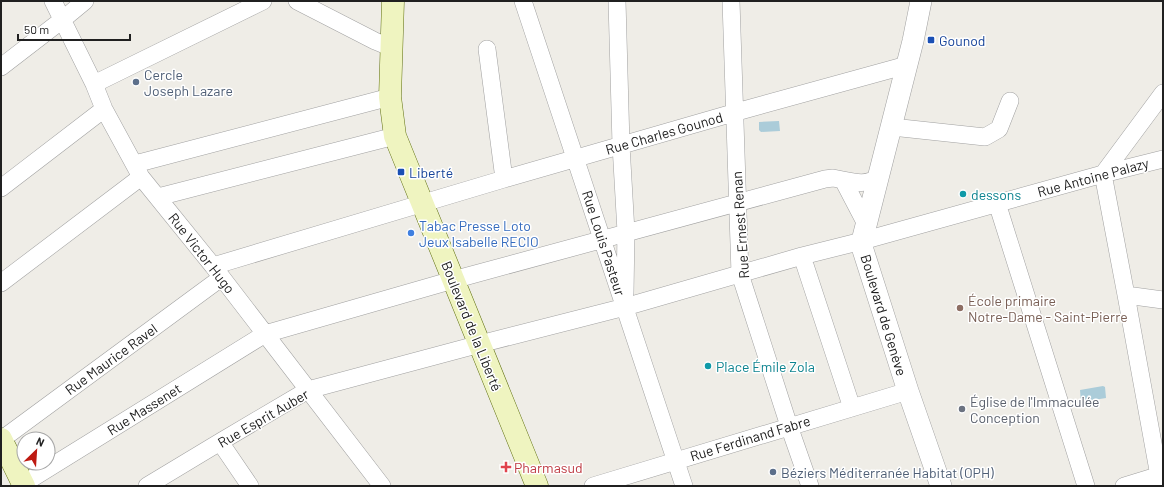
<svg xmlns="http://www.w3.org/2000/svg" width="1164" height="487" font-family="Barlow,sans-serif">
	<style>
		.water { fill: #abccd9 }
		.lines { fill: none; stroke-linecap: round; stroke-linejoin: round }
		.minor-casing { stroke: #a1a1a1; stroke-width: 18 }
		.tertiary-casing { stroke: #a1a1a1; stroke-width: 22 }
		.secondary-casing { stroke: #5f6f0f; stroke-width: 23 }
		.minor { stroke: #fff; stroke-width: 17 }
		.tertiary { stroke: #fff; stroke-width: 21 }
		.secondary { stroke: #eff4c0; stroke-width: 22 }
		.transit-dot { fill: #1a4fb4; stroke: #fff; stroke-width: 1.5 }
		.service-dot { fill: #5c6f8a; stroke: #fff; stroke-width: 1.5 }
		.culture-dot { fill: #0f9aa8; stroke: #fff; stroke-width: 1.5 }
		.shop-dot { fill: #3f7fe0; stroke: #fff; stroke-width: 1.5 }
		.education-dot { fill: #8d6e63; stroke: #fff; stroke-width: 1.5 }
		.worship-dot { fill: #6b7280; stroke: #fff; stroke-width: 1.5 }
		.health-dot { fill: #e0444e; stroke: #fff; stroke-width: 1.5 }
		.labels { text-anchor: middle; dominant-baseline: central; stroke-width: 3; stroke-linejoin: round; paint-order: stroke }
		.transit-label { font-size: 14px; fill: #164399; stroke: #fff; text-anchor: start }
		.service-label { font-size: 14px; fill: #4e5e75; stroke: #fff; text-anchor: start }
		.street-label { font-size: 14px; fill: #202020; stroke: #fff }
		.culture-label { font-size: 14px; fill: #0d838f; stroke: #fff; text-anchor: start }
		.shop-label { font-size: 14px; fill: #366cbe; stroke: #fff; text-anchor: start }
		.education-label { font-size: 14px; fill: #785e54; stroke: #fff; text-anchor: start }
		.worship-label { font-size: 14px; fill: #5b616d; stroke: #fff; text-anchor: start }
		.health-label { font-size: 14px; fill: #be3a42; stroke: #fff; text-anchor: start }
	</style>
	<rect width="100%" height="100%" fill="#efede7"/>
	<!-- water -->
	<path class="water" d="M779,121L780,131L761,132L759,130V122Z
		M1103,386L1105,387L1106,398L1081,402L1080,390Z"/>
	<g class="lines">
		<defs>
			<path id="minor" d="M53,1L94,84L104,109L141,177L213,266L382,486
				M297,1L375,41L392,48
				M523,1L684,486
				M617,1L621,145L626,232L625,293
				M731,1L740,274L789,426L810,486
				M487,49L504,179
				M1,67L62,20L85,1
				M94,84L263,1
				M892,127L985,137L999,129L1010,101
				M135,164L390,97
				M843,180C857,183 867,185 879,177
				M1,188L104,109
				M158,197L395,136
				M997,203L1086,486
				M802,256L852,408
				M213,266L504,179L740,111L907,65
				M1,283L141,177
				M1126,295L1163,300
				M1,440L221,278
				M220,442L250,486
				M23,484L265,334L453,280L825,179L833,178L843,180L866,224
				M147,486L220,442L308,390L480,344L625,307L802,256L862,241L1103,174L1163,159
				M593,486L908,391
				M1124,486L1163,474
				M1162,486L1159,476L1126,295L1103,174L1163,93"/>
			<path id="tertiary" d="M921,1L913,41L862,241L863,250L908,391L941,486"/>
			<path id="secondary" d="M393,1L390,97L395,136L537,486
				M1,439L24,486"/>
		</defs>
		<!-- minor casing -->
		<use href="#minor" class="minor-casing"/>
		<!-- tertiary casing -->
		<use href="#tertiary" class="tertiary-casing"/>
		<!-- secondary casing -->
		<use href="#secondary" class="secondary-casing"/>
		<!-- minor -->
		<use href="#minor" class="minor"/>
		<!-- tertiary -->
		<use href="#tertiary" class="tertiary"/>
		<!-- secondary -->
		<use href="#secondary" class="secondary"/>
	</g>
	<!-- markers -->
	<g class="transit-dot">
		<rect x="927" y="36" width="8" height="8" rx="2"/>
		<rect x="397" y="168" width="8" height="8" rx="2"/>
	</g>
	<g class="service-dot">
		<circle cx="136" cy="82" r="4"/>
		<circle cx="773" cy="472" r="4"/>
	</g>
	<g class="culture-dot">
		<circle cx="963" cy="194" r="4"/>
		<circle cx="708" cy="366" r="4"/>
	</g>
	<circle class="shop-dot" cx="411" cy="233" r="4"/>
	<circle class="education-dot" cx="960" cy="308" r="4"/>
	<circle class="worship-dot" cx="962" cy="409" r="4"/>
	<path class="health-dot" d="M504 461h4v4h4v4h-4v4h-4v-4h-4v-4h4z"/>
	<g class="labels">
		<!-- transit labels -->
		<g class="transit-label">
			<text x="939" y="40">Gounod</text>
			<text x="409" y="172">Liberté</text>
		</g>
		<!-- service labels -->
		<g class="service-label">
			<text x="144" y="74">Cercle<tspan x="144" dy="16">Joseph Lazare</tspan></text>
			<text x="781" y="472">Béziers Méditerranée Habitat (OPH)</text>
		</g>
		<!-- street labels -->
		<g class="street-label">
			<text transform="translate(664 133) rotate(-16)">Rue Charles Gounod</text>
			<text transform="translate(1093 177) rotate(-15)">Rue Antoine Palazy</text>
			<text transform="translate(740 225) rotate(-94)">Rue Ernest Renan</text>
			<text transform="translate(604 243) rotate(72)">Rue Louis Pasteur</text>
			<text transform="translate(202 253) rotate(52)">Rue Victor Hugo</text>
			<text transform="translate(884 315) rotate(73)">Boulevard de Genève</text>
			<text transform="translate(472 326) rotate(68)">Boulevard de la Liberté</text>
			<text transform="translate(111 359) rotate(-36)">Rue Maurice Ravel</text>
			<text transform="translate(144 409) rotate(-32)">Rue Massenet</text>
			<text transform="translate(263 418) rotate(-30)">Rue Esprit Auber</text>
			<text transform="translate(750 438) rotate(-17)">Rue Ferdinand Fabre</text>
		</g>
		<!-- culture labels -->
		<g class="culture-label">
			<text x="971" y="194">dessons</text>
			<text x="716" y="366">Place Émile Zola</text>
		</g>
		<!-- shop labels -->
		<g class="shop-label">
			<text x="419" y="225">Tabac Presse Loto<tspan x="419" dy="16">Jeux Isabelle RECIO</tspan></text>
		</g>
		<!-- education labels -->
		<g class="education-label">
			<text x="968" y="300">École primaire<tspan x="968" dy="16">Notre-Dame - Saint-Pierre</tspan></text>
		</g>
		<!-- worship labels -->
		<g class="worship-label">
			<text x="970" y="401">Église de l'Immaculée<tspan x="970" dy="16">Conception</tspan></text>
		</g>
		<!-- health labels -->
		<g class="health-label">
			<text x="514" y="467">Pharmasud</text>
		</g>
	</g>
	<!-- border -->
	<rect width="1164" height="487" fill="none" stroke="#202020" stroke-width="4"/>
	<!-- north arrow -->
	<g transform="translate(36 451) rotate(25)"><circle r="19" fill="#ffffff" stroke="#a6a6a6"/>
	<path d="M0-3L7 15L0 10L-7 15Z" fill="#be1a12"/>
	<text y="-6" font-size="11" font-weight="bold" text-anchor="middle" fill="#202020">N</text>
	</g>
	<!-- scale -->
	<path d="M18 34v6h112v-6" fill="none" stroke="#202020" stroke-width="2"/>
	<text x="24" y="34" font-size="12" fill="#202020" stroke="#ffffff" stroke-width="3" paint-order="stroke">50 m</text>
</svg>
